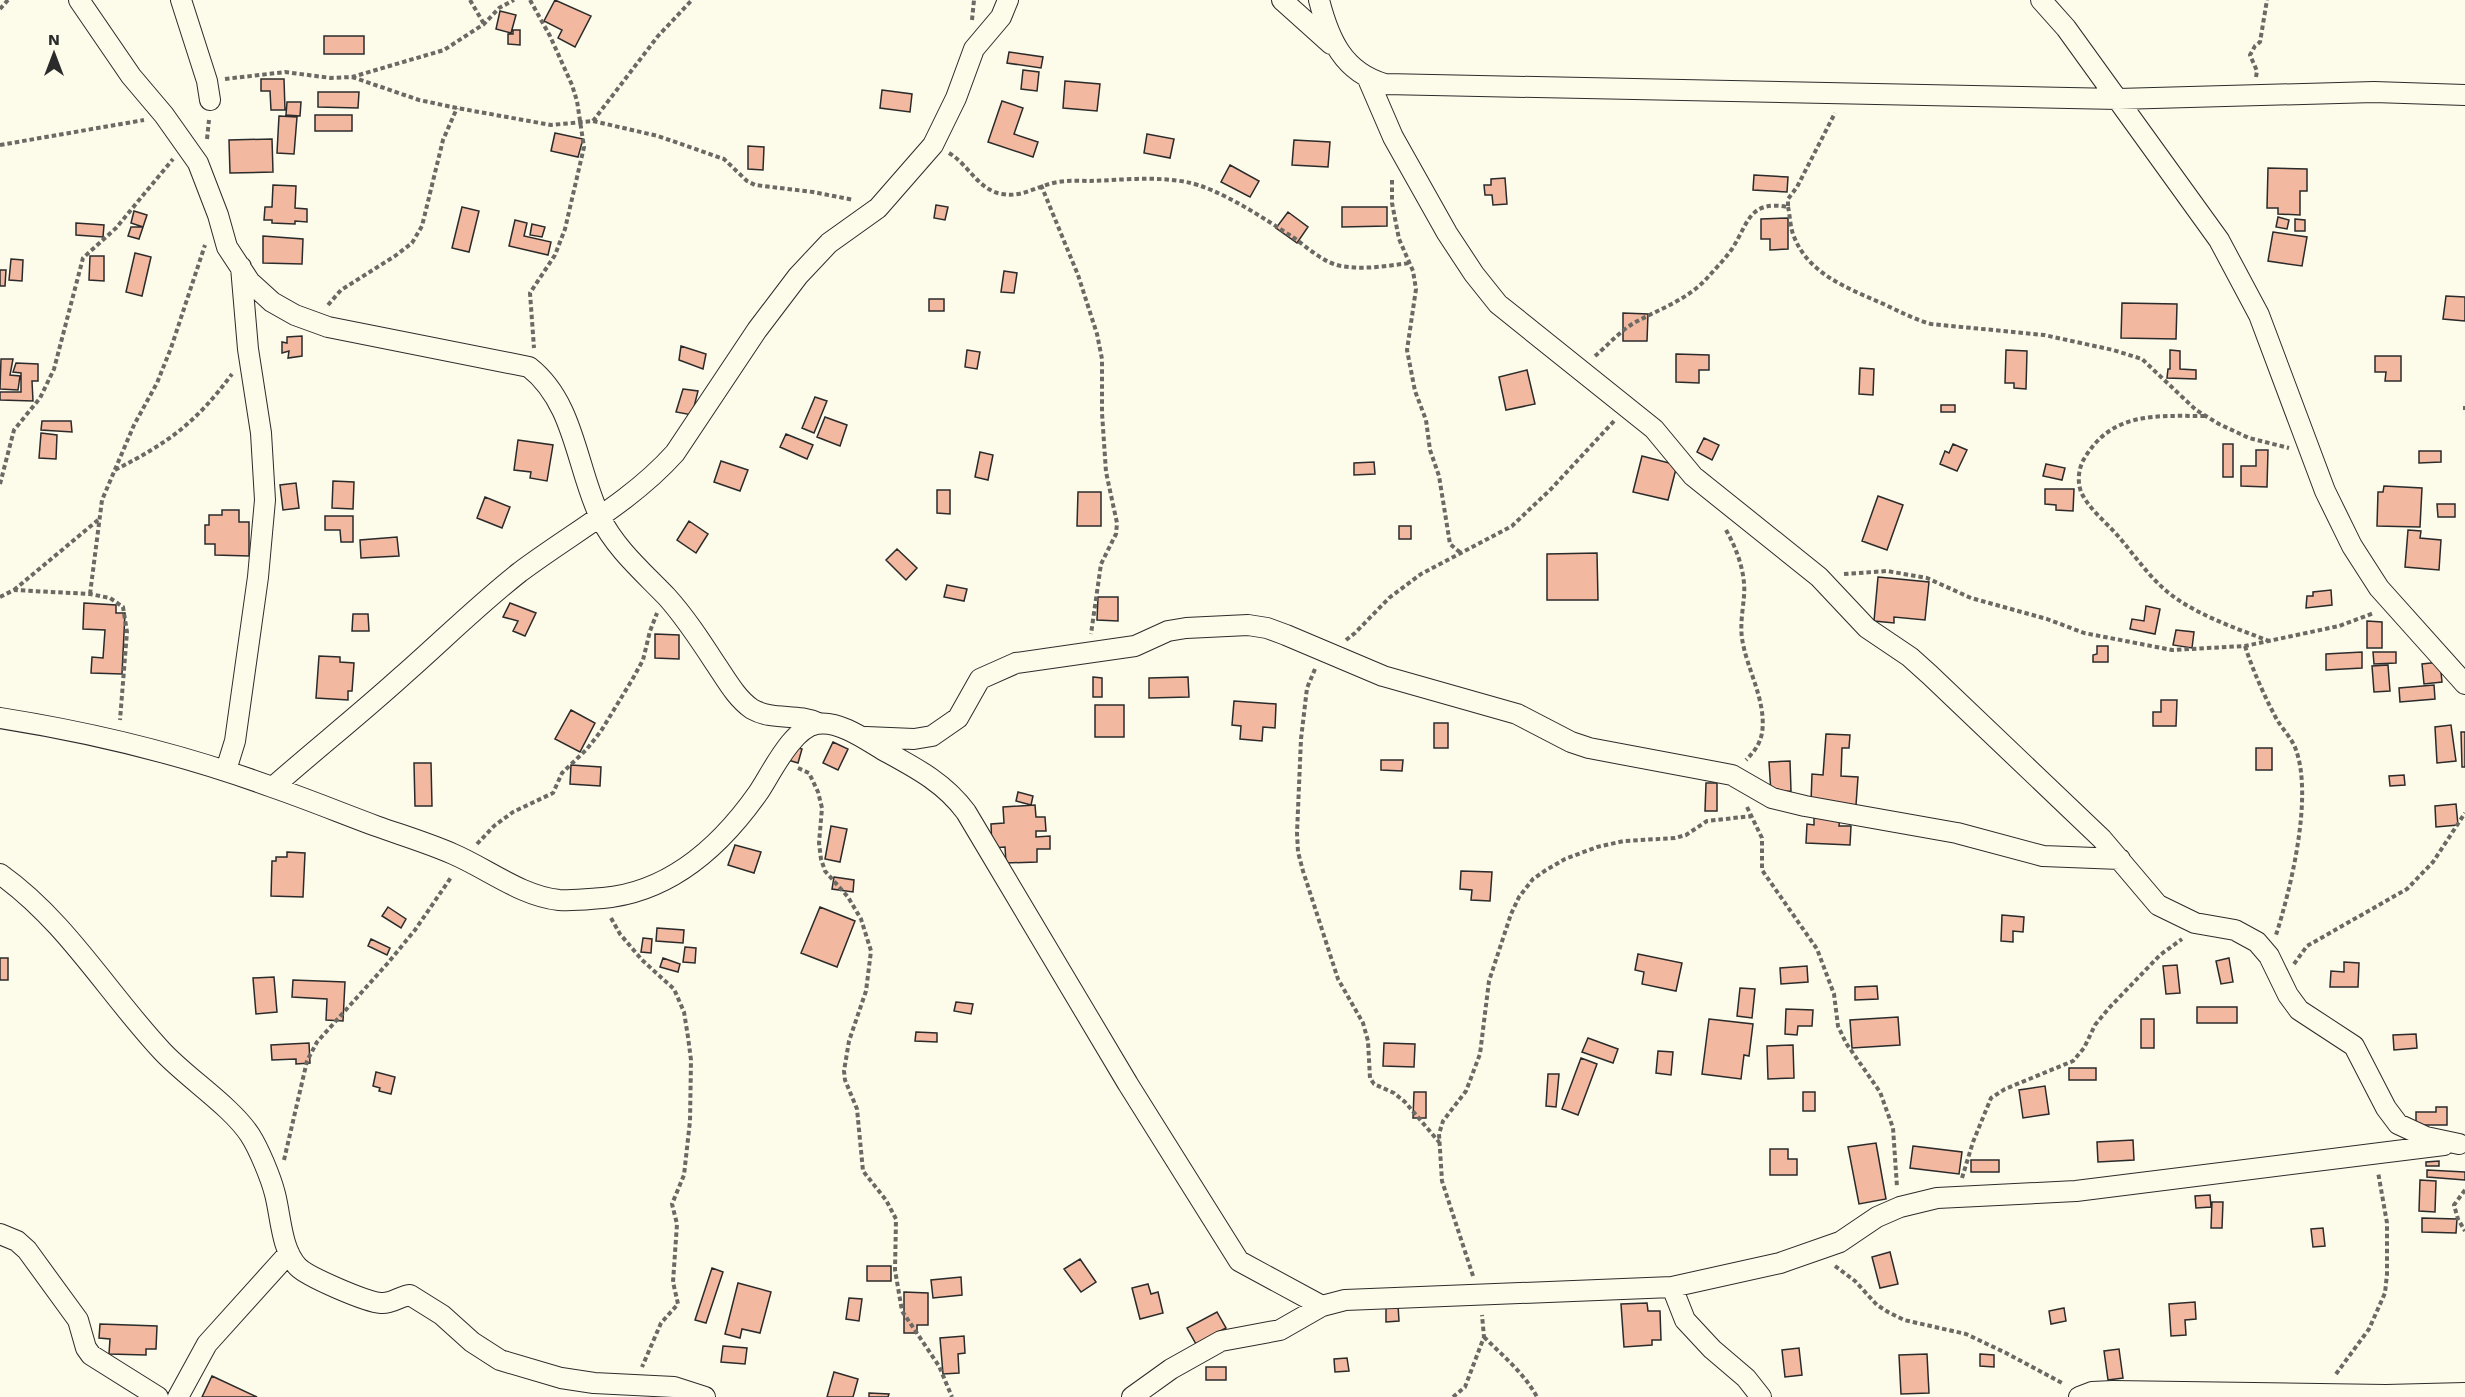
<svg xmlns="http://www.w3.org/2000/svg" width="2465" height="1397" font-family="'Work Sans',sans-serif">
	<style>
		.building { fill: #f2b8a0; stroke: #2b2b2b; stroke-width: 1.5 }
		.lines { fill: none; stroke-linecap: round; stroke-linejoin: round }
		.street-casing { stroke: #2b2b2b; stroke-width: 22 }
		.path { stroke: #6a6964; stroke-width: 4; stroke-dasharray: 4.5 3; stroke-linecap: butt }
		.street { stroke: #fdfbea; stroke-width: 20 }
	</style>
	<rect width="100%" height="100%" fill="#fdfbea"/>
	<!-- building -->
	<path class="building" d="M555,0L591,16L575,47L558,38L562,30L544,21Z
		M500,11L516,15L511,33L496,29Z
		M513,30H520V45L508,44V34H513Z
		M324,36H364V54H324Z
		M1009,52L1043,57L1041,68L1007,63Z
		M1023,70L1039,72L1037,91L1021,89Z
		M261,79H284L285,110H271L270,91H261Z
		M1065,81L1100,84L1097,111L1063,108Z
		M882,90L912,94L910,112L880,108Z
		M318,92H359L358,108L318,107Z
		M1002,101L1023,108L1014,134L1038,142L1033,157L988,142Z
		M287,102H301L300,116L286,115Z
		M315,115H352V131H315Z
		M279,116L297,117L294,154L277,153Z
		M555,133L583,139L578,157L551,151Z
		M1147,134L1174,139L1170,158L1144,153Z
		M272,139L273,172L230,173L229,140Z
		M1294,140L1330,142L1328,167L1292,165Z
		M748,146L764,147L763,170L748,169Z
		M1230,165L1259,181L1250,197L1221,182Z
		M2268,168L2307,169V191H2300V215L2278,214V208H2267Z
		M1754,175L1788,177L1787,192L1753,190Z
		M1505,178L1507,204L1493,205L1492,195H1485L1484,185H1491V179Z
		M273,185L296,186L295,208L307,209V222L295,221V224L272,223V220H264L265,207H272Z
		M936,205L948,207L945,220L934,218Z
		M462,207L479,211L469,252L452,248Z
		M1342,207H1387V226L1342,227Z
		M134,211L147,215L143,227L131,223Z
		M1288,212L1308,227L1297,243L1276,228Z
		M2278,217L2289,220L2287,229L2276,227Z
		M1788,218V249L1770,250V239H1761V219Z
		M2295,219L2305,220V231H2295Z
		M515,220L527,223L524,236L551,242L548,255L509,246Z
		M76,223L104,225L103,237L76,235Z
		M532,224L545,227L542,237L530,235Z
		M131,227H143L139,239L128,236Z
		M2273,232L2307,237L2302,266L2268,261Z
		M263,236L303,239L302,264L263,263Z
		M135,253L151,257L142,296L126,292Z
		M90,256H104V281L89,280Z
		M11,259L23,260L22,281L9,280Z
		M0,270H6L5,286H0Z
		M1004,271L1017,273L1014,293L1001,292Z
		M2446,296L2465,297V321L2443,319Z
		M929,299H944V311H929Z
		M2122,303L2177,304L2176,339L2121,338Z
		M1623,313L1648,314L1647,341H1623Z
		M302,336V356L288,358L289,351L282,353V342L287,343V337Z
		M681,346L706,354L703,369L679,360Z
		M967,350L980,352L977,369L965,367Z
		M2006,350L2027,351L2026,389L2014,388V383H2005Z
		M2170,350L2180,351V369L2196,370V379L2167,378L2168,369H2170Z
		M1676,354L1709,355V370H1699V383L1676,382Z
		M2375,356H2401V381H2385L2386,372H2375Z
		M1,359H13L10,375L20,376L18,390L0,389Z
		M16,363L38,364V381H32L33,401L0,400V392H21V373L13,372Z
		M1860,368L1874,369L1873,395L1859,394Z
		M1527,370L1535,404L1506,410L1499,377Z
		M683,389L698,391L692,415L676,412Z
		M815,397L827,401L814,433L802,428Z
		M1941,405H1955V412H1941Z
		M825,417L847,425L840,446L817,437Z
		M42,421H71L72,432L41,430Z
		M41,433L57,435L56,459L39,458Z
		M786,434L813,445L807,459L780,447Z
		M1704,438L1719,445L1712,460L1697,452Z
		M518,440L553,445L547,481L530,478L531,472L514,470Z
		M1953,444L1967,450L1957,471L1940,464L1945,451L1949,453Z
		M2223,444H2233V477H2223Z
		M2256,450H2268L2267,487L2241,486V466H2256Z
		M2419,451H2441V462L2419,463Z
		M980,452L993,455L988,480L975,477Z
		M1642,456L1677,465L1668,500L1633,492Z
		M721,461L748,470L740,491L714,482Z
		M1374,462L1375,474L1354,475V463Z
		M2046,464L2065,468L2062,480L2043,476Z
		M333,481L354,482L353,509L332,508Z
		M296,483L299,508L283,510L280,485Z
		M2384,486L2422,488L2420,527L2377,526L2378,492H2383Z
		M2045,489H2074L2073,511L2056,510V505L2045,504Z
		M937,490H950V514L937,513Z
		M1078,492H1101V526H1077Z
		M1878,496L1903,505L1887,550L1862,541Z
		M485,497L510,507L502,528L477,518Z
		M2437,504H2455V517H2438Z
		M222,510H239V522H249V556L215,555V544H205V525H209V515H222Z
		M325,516H353V542H341L340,530H325Z
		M689,521L708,534L696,553L677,540Z
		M1399,526H1411V539H1399Z
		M2408,530L2421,531L2420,538L2441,540L2439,570L2405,567Z
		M397,537L399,556L361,558L360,540Z
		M897,549L917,568L906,580L886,560Z
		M1597,553L1598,600H1547V554Z
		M1878,577L1929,582L1925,620L1894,617V623L1874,621Z
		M947,585L967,589L964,601L944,597Z
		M2331,590L2332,605L2306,608L2307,596H2313V592Z
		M1098,597H1118V621L1097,620Z
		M84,603L116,605V613H125L122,674L91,673L92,657L103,658L105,630L83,629Z
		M510,603L536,613L525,636L513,631L518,621L503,617Z
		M2146,606L2160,609L2155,634L2130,629L2132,619L2144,621Z
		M353,614H368L369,631H352Z
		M2367,621L2382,622V648H2367Z
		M2176,630L2194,632L2192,648L2173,645Z
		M655,634L679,635V659L655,658Z
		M2097,646H2108V662H2093V655L2097,654Z
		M2362,652V668L2326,670V654Z
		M2373,652H2396V663L2374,664Z
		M319,656L340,657V662L354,663L352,691H348V700L316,698Z
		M2440,662L2442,682L2424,684L2422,664Z
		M2388,665L2390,691L2374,692L2372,666Z
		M1093,677L1102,678V697H1093Z
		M1188,677L1189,697L1149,698V678Z
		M2434,685L2435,699L2400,702L2399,688Z
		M2161,700H2177L2176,726H2153V712H2161Z
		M1234,701L1276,704L1275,728L1263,727L1262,741L1240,739L1241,726L1232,725Z
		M1095,705H1124V737H1095Z
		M571,710L595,723L580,752L555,739Z
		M1434,723H1448V748H1434Z
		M2451,725L2456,761L2437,763L2435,727Z
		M2461,732H2465V767H2462Z
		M1826,734L1850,735L1849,748H1842L1841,776L1858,777L1856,805L1811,802L1812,774L1823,775Z
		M833,742L848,749L838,770L823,763Z
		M792,746L802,749L798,763L788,760Z
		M2256,748H2272V770H2256Z
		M1381,760H1403L1402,771L1381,770Z
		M1790,761L1791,791L1771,793L1769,762Z
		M414,763H431L432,806H415Z
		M571,765L601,767L600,786L570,784Z
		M2404,775L2405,785L2390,786L2389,776Z
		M1706,783H1717V811H1705Z
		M1018,792L1033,796L1031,805L1016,801Z
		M2456,804L2458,825L2436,827L2435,806Z
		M1035,805L1036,817H1045L1046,831H1036V837L1050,836V849H1037V862L1006,863L1005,847L992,848L991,824L1004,823L1003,807Z
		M1814,814L1840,815L1839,826H1851L1850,845L1806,843L1807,824L1814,825Z
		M831,826L847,829L840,862L825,859Z
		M735,845L761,852L754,873L728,865Z
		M287,852L305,853L303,897L271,896L272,861H276V857H287Z
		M1461,871L1492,872L1490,901L1471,900L1472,890L1460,889Z
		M834,877L854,880L853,892L832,889Z
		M388,907L406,919L401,928L382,916Z
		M820,907L855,921L837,967L801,953Z
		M2002,915L2024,917L2023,932L2013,931V942L2001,941Z
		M657,928L684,930L683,943L656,941Z
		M643,938L652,939L651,953L641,952Z
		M371,939L390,948L387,955L368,946Z
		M685,947L696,948L695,963L683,962Z
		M1638,954L1682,963L1676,991L1642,984L1644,972L1635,970Z
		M0,958H8V980H0Z
		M663,958L680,964L678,972L660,967Z
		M2229,958L2233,982L2221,984L2216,961Z
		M2344,962L2359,963L2358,987H2330L2331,971L2344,972Z
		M2177,965L2180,993L2166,994L2163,966Z
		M1807,966L1808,982L1781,984L1780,968Z
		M274,977L277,1012L256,1014L253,978Z
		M293,980L345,982L343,1021L326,1020L327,999L292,997Z
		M1877,986L1878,999L1855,1000V987Z
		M1740,988L1755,989L1752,1018L1737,1016Z
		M956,1002L973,1004L971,1014L954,1011Z
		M2197,1007H2237V1023H2197Z
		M1786,1009L1813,1010L1812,1026H1798L1797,1035L1785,1034Z
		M1898,1017L1900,1045L1852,1048L1850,1020Z
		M1709,1019L1753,1024L1749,1056L1744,1055L1741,1079L1702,1074Z
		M2141,1019H2154V1048H2141Z
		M916,1032L937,1033V1042L915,1041Z
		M2416,1034L2417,1048L2394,1050L2393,1035Z
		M1588,1038L1618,1049L1613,1063L1582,1052Z
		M309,1043L310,1063L296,1064V1059L272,1060L271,1045Z
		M1384,1043L1415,1044L1414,1067L1383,1066Z
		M1793,1045L1794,1078L1768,1079L1767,1046Z
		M1658,1051L1673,1052L1671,1075L1656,1073Z
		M1581,1058L1597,1064L1578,1115L1562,1109Z
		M2069,1068H2096V1080H2069Z
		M376,1072L395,1077L391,1094L379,1091L380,1088L373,1086Z
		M1548,1074H1559L1556,1107L1546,1106Z
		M2045,1086L2049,1114L2023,1118L2019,1090Z
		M1414,1092H1426V1118H1413Z
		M1803,1092H1815V1111H1803Z
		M2436,1107H2447V1125H2416V1112H2436Z
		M2133,1140L2134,1160L2098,1162L2097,1142Z
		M1876,1143L1886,1199L1859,1204L1848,1147Z
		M1913,1146L1962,1152L1959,1174L1910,1168Z
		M1770,1149H1788V1159H1797V1175H1770Z
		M1971,1160H1999V1172H1971Z
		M2439,1161V1166H2426V1162Z
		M2427,1170L2465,1172V1180L2427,1177Z
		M2420,1180L2436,1181L2435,1212L2419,1211Z
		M2210,1195L2211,1207L2196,1208L2195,1196Z
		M2212,1202H2223L2222,1228H2211Z
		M2422,1218L2457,1219L2456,1233L2422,1232Z
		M2323,1228L2325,1246L2313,1247L2311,1229Z
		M1890,1252L1898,1284L1880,1288L1872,1257Z
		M1080,1259L1096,1282L1081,1292L1064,1269Z
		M867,1266H891V1281H867Z
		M712,1268L723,1272L706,1323L695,1320Z
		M961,1277L962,1295L933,1298L931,1280Z
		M738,1283L771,1292L760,1333L742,1329L740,1338L725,1334Z
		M1148,1284L1151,1294L1158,1292L1163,1313L1140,1319L1132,1288Z
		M904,1292L928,1293V1325H917V1333H904Z
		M849,1298L862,1299L859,1321L846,1319Z
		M2195,1302L2196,1319L2185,1320L2186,1335L2171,1336L2169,1304Z
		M1647,1303L1648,1311H1660L1661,1340H1652V1345L1624,1347L1621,1304Z
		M1386,1305H1398L1399,1321L1386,1322Z
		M2064,1308L2066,1321L2051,1324L2049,1311Z
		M1217,1312L1226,1328L1196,1344L1187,1328Z
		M100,1324L157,1326L156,1349H146V1355L109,1354L110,1339L99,1338Z
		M964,1336L965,1353L958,1354L959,1373L943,1374L940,1338Z
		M723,1346L747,1348L745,1364L721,1362Z
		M1799,1348L1802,1375L1785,1377L1782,1350Z
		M2119,1349L2123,1378L2108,1380L2104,1351Z
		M1927,1354L1929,1393L1901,1394L1899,1355Z
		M1980,1354L1994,1355V1367L1980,1366Z
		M1347,1358L1349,1371L1335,1372L1334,1359Z
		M1206,1367H1226V1380H1206Z
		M834,1372L858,1379L853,1397H827Z
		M212,1376L257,1397H202Z
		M869,1393L889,1394L888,1397H869Z"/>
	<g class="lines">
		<defs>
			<path id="street" d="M79,0L131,76L164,115L198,163L218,215L227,247L250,282L272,302L295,315L328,327L529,367C575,403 576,467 600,517C615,548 643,572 667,597C685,617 700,640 715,663C726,679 736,698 752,709C773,721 797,713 818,723
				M181,0L207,81L210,100
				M1282,0L1331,44
				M1319,0C1329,39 1343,72 1385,84L2118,99L2374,92L2465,95
				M2041,0L2066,28L2219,240L2259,315L2325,491L2352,546L2379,588L2465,684
				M1368,79L1393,137L1447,233L1474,274L1498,304L1654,429L1693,476L1819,577L1867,628L1910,657L1930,675L2102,839L2158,905L2195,923L2235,930L2257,942L2269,956L2288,995L2299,1010L2354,1046L2386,1108L2398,1124L2426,1137L2459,1144
				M0,718C95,733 182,754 272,787C307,799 341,813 376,826C401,835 428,843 453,854C488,869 521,896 559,900C574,901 589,899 603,898C670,892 720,847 758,793C771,774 792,728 817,724C838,720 865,739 883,750C914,767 944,782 966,812L1128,1084L1239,1261L1322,1306
				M866,737L914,739L932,736L958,718L980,679L1016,663L1135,646L1168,631L1186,628L1248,625L1267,628L1286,635L1383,676L1517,714L1571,742L1589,748L1732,775L1772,798L1805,806L1957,833L2043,856L2120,859
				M226,770L235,741L258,577L265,500L261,433L248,349L241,267
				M273,787C315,750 359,715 401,677C441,642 478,605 520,572C572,533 631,502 675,453L757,330L798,276L829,243L878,208L933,145L956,98L974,49L1001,17L1008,0
				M0,874C66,921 107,992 162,1051C187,1078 231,1106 250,1135C259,1149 271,1178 275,1194C281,1217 281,1249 298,1267C308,1277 366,1302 381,1303C392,1304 400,1296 410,1295L442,1315L472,1342L500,1360L561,1378L594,1383L674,1387L705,1397
				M0,1234L17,1241L27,1250L78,1320L86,1348L91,1355L158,1397
				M1672,1287L1685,1320L1712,1349L1746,1378L1761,1397
				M178,1397L207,1344L289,1253
				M1132,1397L1171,1369L1221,1341L1280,1330L1322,1306L1345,1300L1672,1287L1780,1263L1840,1242L1877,1217L1900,1207L1937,1198L2076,1191L2444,1145
				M2079,1397L2092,1392L2113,1391L2386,1395L2465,1393"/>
		</defs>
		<!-- street casing -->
		<use href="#street" class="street-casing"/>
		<!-- path -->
		<path class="path" d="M470,0L484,24
			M530,0L550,36L572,85L577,101L584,147L565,229L555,255L530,293L534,348
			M0,9L8,0
			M972,20L974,0
			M352,77L419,100L457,108L551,125L593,121L658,136L724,159L747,181L755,185L813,192L854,200
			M2256,77L2257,71L2250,55L2255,46L2260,42L2267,0
			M225,79L285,72L331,78L352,77L444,50L484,24L499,8L514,0
			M593,121L658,36L692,0
			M207,139L209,120
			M0,145L144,120
			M949,153C969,165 978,190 1002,194C1023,198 1038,185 1058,182C1069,180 1080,181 1090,181C1121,180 1155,176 1186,182C1217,187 1267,220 1294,238C1308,248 1324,263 1341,266C1363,270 1387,266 1409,263
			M1392,180V203L1399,239L1413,271L1416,289L1407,350L1415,391L1426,420L1430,450L1439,476L1450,544L1462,554
			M1041,185L1078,275L1097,334L1102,359V413L1106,472L1117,523L1116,534L1101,564L1091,634
			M1788,207C1790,215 1790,226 1793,234C1807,273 1845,287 1879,302C1897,310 1913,319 1931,324L2044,335L2113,350L2142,359L2196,410L2219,424L2249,438L2289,448
			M328,305L341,290L395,256L412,243L422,226L443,140L457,108
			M1595,356C1607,346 1620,331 1634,323C1659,309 1688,300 1708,277C1716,268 1725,259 1732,249C1749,222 1749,200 1788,207V199L1797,187L1835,113
			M2463,408H2465
			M2205,416C2156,416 2112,411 2084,459C2078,469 2077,484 2082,494C2091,511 2106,522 2118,536C2137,558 2153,583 2177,599C2205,618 2238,629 2269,641
			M115,470C169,442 195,424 232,374
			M0,484L14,430L40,398L54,369L83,258L116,228L173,159
			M1726,530C1737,549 1746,574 1744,596C1743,609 1740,624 1742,638C1746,668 1767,701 1762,733C1760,744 1754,752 1746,760
			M1844,574L1887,571L1927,578L1971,598L2047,619L2084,633L2172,650L2245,646L2339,626L2374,613
			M14,590L98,520
			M90,594L102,500L134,425L157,383L171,348L205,245
			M0,597L14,590L90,594L110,598L123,607L127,632L120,720
			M1346,640L1355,633L1389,598L1421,574L1512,526L1551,489L1614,421
			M2245,646C2253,671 2264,695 2276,718C2282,729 2292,738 2296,750C2313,797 2291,888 2276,935
			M1315,669L1307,688L1301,739L1297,833L1298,852L1303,871L1338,979L1363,1023L1368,1041L1370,1078L1374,1084L1394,1093L1405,1102L1439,1142
			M798,768L809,773L818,792L822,808L819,843L821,859L825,871L848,897L861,919L871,951L866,991L849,1041L844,1071L845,1080L857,1109L863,1171L886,1200L896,1219L895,1270L902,1311L939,1366L952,1397
			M1747,807L1762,838V870L1817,949L1834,994L1838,1026L1846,1043L1880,1092L1893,1128L1897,1187
			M477,844L494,826L513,812L553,793L562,773L587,749L601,731L632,680L643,660L650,631L657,613
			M611,918L620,934L642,960L674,989L684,1012L688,1037L691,1060L690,1121L684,1175L672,1204L677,1224L673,1282L678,1304L661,1323L642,1367
			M2294,964L2307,946L2407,889L2433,862L2465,813
			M284,1160L307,1061L317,1042L387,964L415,930L452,876
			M1962,1178L1973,1142L1991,1098L2005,1089L2073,1061L2084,1048L2095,1025L2109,1008L2160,955L2182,939
			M2465,1190L2454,1205L2458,1219L2465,1231
			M1835,1266L1855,1281L1877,1305L1888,1312L1904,1320L1966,1334L2006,1353L2064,1384
			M1473,1276L1442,1181L1439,1134L1443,1121L1466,1091L1480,1054L1489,981L1511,914L1519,897L1533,879L1546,870L1565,859L1597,847L1624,841L1675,838L1686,835L1707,821L1752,816
			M1484,1337C1503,1356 1524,1373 1537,1397
			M2336,1374L2369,1329L2385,1293L2387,1274V1223L2378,1172
			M1453,1397L1465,1387L1484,1337L1482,1315"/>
		<!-- street -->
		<use href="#street" class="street"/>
	</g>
	<!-- north arrow -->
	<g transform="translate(54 54)" stroke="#fdfbea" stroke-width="4.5" paint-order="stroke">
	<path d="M0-4.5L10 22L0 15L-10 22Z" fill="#2b2b2b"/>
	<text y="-9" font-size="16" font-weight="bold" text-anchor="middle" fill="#2b2b2b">N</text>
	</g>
</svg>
